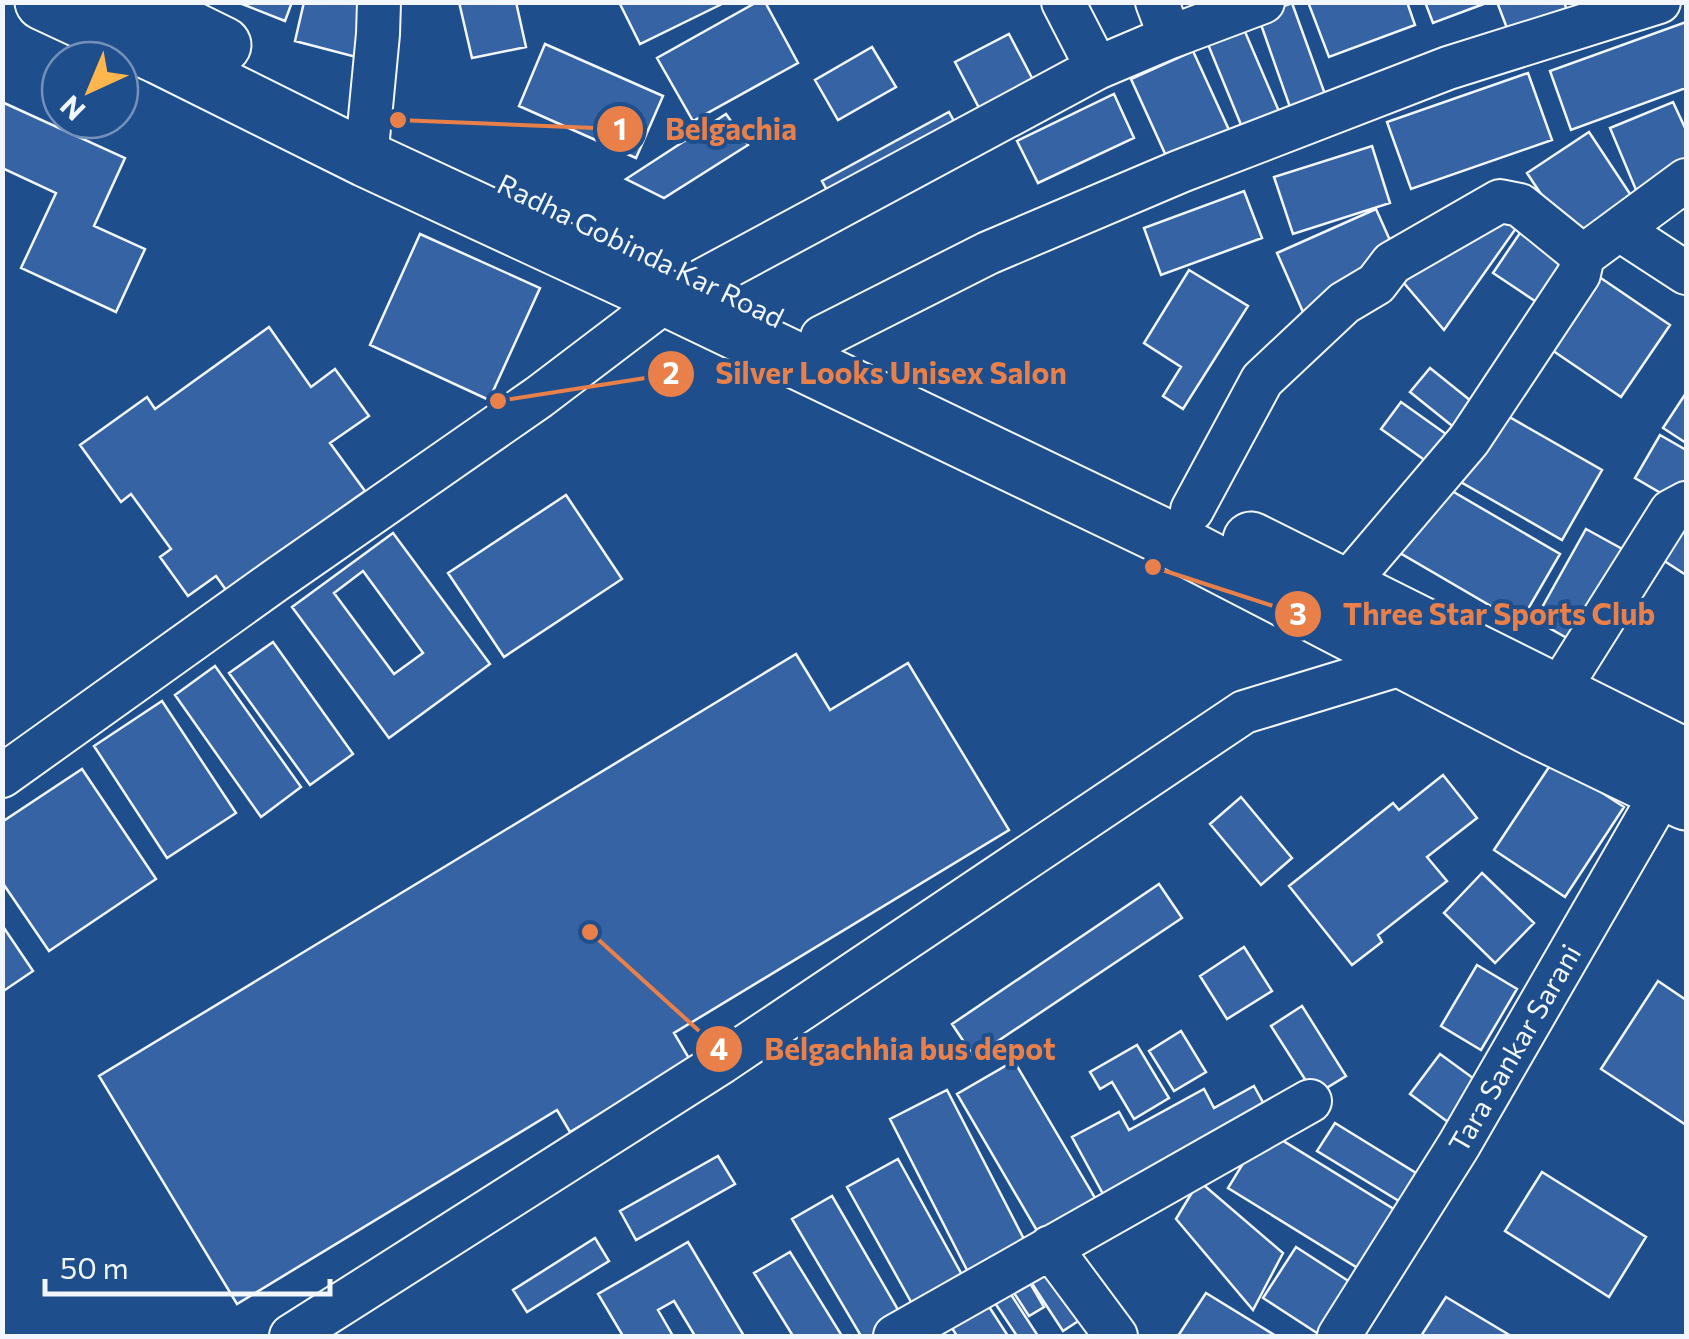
<svg xmlns="http://www.w3.org/2000/svg" width="1689" height="1339" font-family="Commissioner,sans-serif">
	<style>
		.building { fill: #3563a3; stroke: #f2f6ff; stroke-width: 2.5; fill-rule: evenodd }
		.lines { fill: none; stroke-linecap: round; stroke-linejoin: round }
		.minor-casing { stroke: #f2f6ff; stroke-width: 46 }
		.major-casing { stroke: #f2f6ff; stroke-width: 59 }
		.minor { stroke: #1f4e8c; stroke-width: 42 }
		.major { stroke: #1f4e8c; stroke-width: 55 }
		.labels { text-anchor: middle; dominant-baseline: central; stroke-width: 8; stroke-linejoin: round; paint-order: stroke }
		.street-label { font-size: 28px; fill: #f2f6ff; stroke: #1f4e8c }
		.leader { fill: none; stroke: #ea8049; stroke-width: 4 }
		.callout-dot { fill: #ea8049; stroke: #1f4e8c; stroke-width: 4 }
		.mark-label { font-size: 30px; text-anchor: middle; font-weight: bold; fill: #fff }
		.callout-label { font-size: 30px; text-anchor: middle; font-weight: bold; fill: #ea8049; stroke: #1f4e8c; stroke-width: 8; stroke-linejoin: round; paint-order: stroke }
	</style>
	<rect width="100%" height="100%" fill="#1f4e8c"/>
	<!-- building -->
	<path class="building" d="M237,2H292L285,21Z
		M304,2H360L356,57L295,41Z
		M459,2H516L526,47L472,58Z
		M619,2H726L640,44Z
		M757,2H765L798,63L693,121L657,58Z
		M1308,2H1407L1415,25L1329,57Z
		M1425,2H1489L1433,23Z
		M1497,2H1564L1568,13L1510,36Z
		M1292,3L1326,97L1291,110L1258,16Z
		M1686,22V88L1571,130L1550,71Z
		M1243,27L1281,116L1244,132L1207,42Z
		M1009,34L1042,97L988,125L955,62Z
		M545,44L663,96L636,158L519,106Z
		M872,47L896,87L838,120L815,80Z
		M1193,51L1229,130L1167,158L1131,79Z
		M1528,73L1552,140L1411,189L1387,122Z
		M1114,94L1134,138L1038,183L1017,141Z
		M2,102L125,158L94,226L145,249L116,312L21,268L56,193L2,168Z
		M1673,102L1686,130V162L1639,197L1610,128Z
		M949,112L962,136L835,205L822,181Z
		M726,114L748,145L664,198L626,179Z
		M1589,132L1638,206L1576,247L1527,173Z
		M1372,146L1390,203L1293,234L1274,177Z
		M1244,191L1262,238L1161,275L1144,228Z
		M1376,209L1397,256L1379,279L1303,312L1277,253Z
		M1517,210L1524,217L1444,330L1391,268Z
		M1524,227L1577,263L1547,309L1493,273Z
		M420,234L540,288L489,400L370,345Z
		M1189,270L1248,306L1183,409L1163,396L1181,367L1144,343Z
		M1592,272L1670,325L1621,397L1543,344Z
		M269,327L311,387L335,369L369,416L330,443L365,491L226,590L216,576L188,596L160,557L171,549L131,494L121,502L80,445L147,397L155,409Z
		M1430,368L1481,409L1461,433L1410,392Z
		M1686,393V443L1663,428Z
		M1401,402L1453,439L1433,466L1381,429Z
		M1492,407L1602,470L1562,540L1452,477Z
		M1660,435L1686,450V488L1678,503L1635,478Z
		M1440,484L1560,554L1520,623L1400,553Z
		M566,495L622,579L504,657L448,573Z
		M1686,516V575L1652,553Z
		M1586,529L1635,556L1583,647L1535,620Z
		M393,533L490,664L389,738L292,607ZM363,571L423,653L394,674L334,593Z
		M273,642L353,754L310,785L229,673Z
		M796,654L830,710L908,663L1009,830L674,1033L690,1060L570,1132L557,1110L237,1304L99,1076Z
		M215,666L301,787L261,817L175,695Z
		M162,701L236,813L167,858L94,746Z
		M1553,761L1624,807L1565,897L1494,850Z
		M82,769L156,879L49,951L2,882V822Z
		M1443,775L1477,818L1427,857L1447,881L1378,935L1382,942L1352,965L1289,886L1393,803L1399,810Z
		M1241,797L1292,858L1261,885L1210,824Z
		M1482,873L1534,923L1495,963L1444,913Z
		M1159,884L1182,918L974,1057L952,1024Z
		M2,925L33,971L2,992Z
		M1244,947L1272,991L1227,1019L1200,976Z
		M1477,965L1517,989L1481,1050L1441,1026Z
		M1658,981L1686,1000V1125L1601,1069Z
		M1302,1006L1346,1076L1315,1095L1271,1026Z
		M1181,1031L1206,1072L1174,1091L1149,1051Z
		M1137,1045L1169,1098L1134,1119L1112,1082L1100,1089L1090,1072Z
		M1440,1054L1477,1081L1448,1122L1410,1094Z
		M1014,1061L1101,1208L1043,1241L957,1094Z
		M1254,1086L1271,1117L1109,1205L1072,1137L1119,1112L1129,1130L1204,1089L1214,1108Z
		M947,1090L1027,1245L969,1274L890,1119Z
		M1335,1123L1416,1173L1399,1201L1317,1151Z
		M1264,1129L1405,1216L1369,1275L1228,1188Z
		M718,1156L735,1184L636,1240L620,1211Z
		M898,1159L966,1282L915,1309L847,1187Z
		M1542,1172L1646,1237L1609,1297L1505,1231Z
		M1199,1181L1283,1253L1253,1310L1176,1219Z
		M832,1196L904,1320L876,1336H861L792,1219Z
		M595,1238L609,1261L527,1312L513,1290Z
		M688,1242L744,1336H695L674,1301L658,1310L673,1336H623L598,1294Z
		M1296,1247L1350,1282L1317,1333L1263,1298Z
		M790,1252L842,1336H793L754,1273Z
		M1051,1269L1083,1318L1063,1331L1031,1282Z
		M1030,1283L1044,1307L1029,1316L1014,1293Z
		M1008,1290L1038,1336H1017L993,1300Z
		M1206,1293L1276,1336H1178Z
		M1446,1297L1511,1336H1421Z
		M986,1302L1008,1336H957L950,1325Z"/>
	<g class="lines">
		<defs>
			<path id="minor" d="M1157,2L1170,37
				M1097,68L1170,37L1263,2
				M366,159L378,34L379,2
				M1620,230L1686,273
				M701,281L1097,68L1063,2
				M822,337L988,253L1181,171L1448,68L1659,2
				M1192,510L1262,380L1344,303L1376,284L1392,263L1500,201L1520,205L1583,256
				M1330,609L1344,587L1469,440L1579,274L1583,256L1686,180
				M1556,694L1671,511L1686,503
				M2,776L276,580L539,397L668,299
				M1050,1247L1116,1336
				M291,1336L722,1062L1244,712L1405,663L1415,646
				M895,1336L1310,1101
				M1339,1336L1459,1145L1678,765"/>
			<path id="major" d="M43,2L159,56L366,159L668,299L1175,542L1537,730L1686,802
				M136,2L223,45
				M1251,540L1686,757"/>
		</defs>
		<!-- minor casing -->
		<use href="#minor" class="minor-casing"/>
		<!-- major casing -->
		<use href="#major" class="major-casing"/>
		<!-- minor -->
		<use href="#minor" class="minor"/>
		<!-- major -->
		<use href="#major" class="major"/>
	</g>
	<g class="labels">
		<!-- street labels -->
		<g class="street-label">
			<text transform="translate(641 250) rotate(26)">Radha Gobinda Kar Road</text>
			<text transform="translate(1514 1048) rotate(-60)">Tara Sankar Sarani</text>
		</g>
	</g>
	<!-- callouts -->
	<path class="leader" d="M398 120L620 129M498 401L671 374M1153 567L1298 614M590 932L719 1049"/>
	<g class="callout-dot">
		<circle cx="398" cy="120" r="10"/>
		<circle cx="498" cy="401" r="10"/>
		<circle cx="1153" cy="567" r="10"/>
		<circle cx="590" cy="932" r="10"/>
		<circle cx="620" cy="129" r="25"/>
		<circle cx="671" cy="374" r="25"/>
		<circle cx="1298" cy="614" r="25"/>
		<circle cx="719" cy="1049" r="25"/>
	</g>
	<g class="mark-label">
		<text x="620" y="140">1</text>
		<text x="671" y="384">2</text>
		<text x="1298" y="625">3</text>
		<text x="719" y="1060">4</text>
	</g>
	<g class="callout-label">
		<text x="731" y="140">Belgachia</text>
		<text x="891" y="384">Silver Looks Unisex Salon</text>
		<text x="1499" y="625">Three Star Sports Club</text>
		<text x="910" y="1060">Belgachhia bus depot</text>
	</g>
	<!-- border -->
	<rect width="1689" height="1339" fill="none" stroke="#f2f6ff" stroke-width="10"/>
	<!-- north arrow -->
	<g transform="translate(90 90) rotate(224)"><circle r="48" fill="#1f4e8c" stroke="#7391ba" stroke-width="2.5"/>
	<path d="M0-8L18 38L0 25L-18 38Z" fill="#ffb74d"/>
	<text y="-15" font-size="28" font-weight="bold" text-anchor="middle" fill="#f2f6ff">N</text>
	</g>
	<!-- scale -->
	<path d="M45 1279v15h285v-15" fill="none" stroke="#f2f6ff" stroke-width="5"/>
	<text x="60" y="1279" font-size="30" fill="#f2f6ff" stroke="#1f4e8c" stroke-width="8" paint-order="stroke">50 m</text>
</svg>
